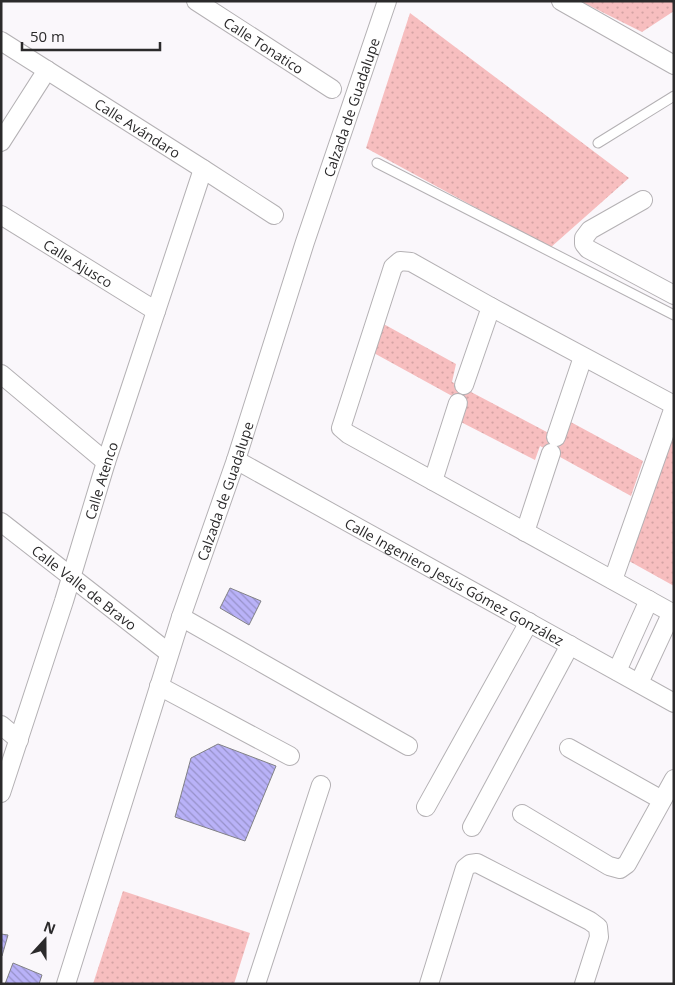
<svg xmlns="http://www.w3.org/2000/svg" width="675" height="985" font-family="'Open Sans',sans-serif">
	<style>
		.park { fill: url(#park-dots) }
		.building { fill: url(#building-back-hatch); stroke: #818185 }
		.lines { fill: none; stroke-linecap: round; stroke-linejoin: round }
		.service-casing { stroke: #b4b1b4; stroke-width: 11 }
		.minor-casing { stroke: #b4b1b4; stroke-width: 20 }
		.service { stroke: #fff; stroke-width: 9 }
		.minor { stroke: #fff; stroke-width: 18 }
		.labels { text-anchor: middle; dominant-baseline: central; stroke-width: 4; stroke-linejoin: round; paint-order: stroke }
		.street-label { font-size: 14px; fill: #2b2a2b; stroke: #faf7fb }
	</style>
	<defs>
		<pattern id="park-dots" width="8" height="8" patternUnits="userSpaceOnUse" patternTransform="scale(1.25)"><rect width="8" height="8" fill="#f7bebf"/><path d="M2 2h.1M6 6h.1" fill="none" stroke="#d4a3a4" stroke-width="1.8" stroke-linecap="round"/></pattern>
		<pattern id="building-back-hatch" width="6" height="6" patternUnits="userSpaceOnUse" patternTransform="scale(1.25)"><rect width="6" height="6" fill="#b9b2f8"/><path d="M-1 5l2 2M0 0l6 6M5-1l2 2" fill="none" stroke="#9791c9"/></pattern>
	</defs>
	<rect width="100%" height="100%" fill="#faf7fb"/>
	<!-- park -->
	<path class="park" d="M580,1H674V11L642,32Z
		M410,13L629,178L550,248L366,148Z
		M380,322L456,364L452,382L560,439L567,420L643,461L631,496L540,446L535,460L457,420L463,402L372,352Z
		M671,434L674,436V586L629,561Z
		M123,891L250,933L234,984H93Z"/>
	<!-- building -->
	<path class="building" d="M230,588L261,601L249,625L220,608Z
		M218,744L276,766L245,841L175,817L191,758Z
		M1,934L8,935L2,956L1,955Z
		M13,963L42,975L39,984H5Z"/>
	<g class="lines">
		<defs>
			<path id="service" d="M598,143L674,96
				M377,163L674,315"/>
			<g id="minor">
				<path id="s1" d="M196,1L332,89"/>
				<path d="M561,1L674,65"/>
				<path id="s2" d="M1,41L203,169L274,215"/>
				<path d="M1,142L47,70"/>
				<path d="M643,200L590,230L584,238V244L588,249L674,295"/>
				<path id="s3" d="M1,215L156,311"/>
				<path d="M1,374L106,462"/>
				<path d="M464,385L491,307"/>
				<path d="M674,405L491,307L411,262L400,261L393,267L341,428L348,434L674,614"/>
				<path d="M556,437L583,357"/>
				<path id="s4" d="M236,460L674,703"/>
				<path d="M433,481L458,403"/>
				<path id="s5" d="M1,522L169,653"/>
				<path d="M525,532L551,453"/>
				<path d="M613,580L674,407"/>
				<path d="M181,617L408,746"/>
				<path d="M617,671L649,600"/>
				<path d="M639,683L672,612"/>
				<path d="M159,686L290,756"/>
				<path d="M1,725L19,740"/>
				<path d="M569,748L662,800"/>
				<path id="s6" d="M1,793L64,601L106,462L203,169"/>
				<path d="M426,807L529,622"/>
				<path d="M522,814L609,866L620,869L627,864L674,779"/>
				<path d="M472,827L570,645"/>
				<path id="s7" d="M66,984L181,617L236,460L305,242L387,1"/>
				<path d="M256,984L321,785"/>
				<path d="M429,984L465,868L470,864L477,863L590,921L598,927L599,937L584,984"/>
			</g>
		</defs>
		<!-- service casing -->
		<use href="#service" class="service-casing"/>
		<!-- minor casing -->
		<use href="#minor" class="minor-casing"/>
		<!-- service -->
		<use href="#service" class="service"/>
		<!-- minor -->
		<use href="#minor" class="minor"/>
	</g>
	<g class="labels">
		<!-- street labels -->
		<g class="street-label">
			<text stroke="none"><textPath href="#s1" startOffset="81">Calle Tonatico</textPath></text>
			<text stroke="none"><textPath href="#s7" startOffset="922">Calzada de Guadalupe</textPath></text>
			<text stroke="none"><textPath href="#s2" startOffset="162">Calle Avándaro</textPath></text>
			<text stroke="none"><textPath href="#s3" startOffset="91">Calle Ajusco</textPath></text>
			<text stroke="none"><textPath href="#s6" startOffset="328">Calle Atenco</textPath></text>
			<text stroke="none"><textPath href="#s7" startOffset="518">Calzada de Guadalupe</textPath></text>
			<text stroke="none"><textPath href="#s4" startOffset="250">Calle Ingeniero Jesús Gómez González</textPath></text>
			<text stroke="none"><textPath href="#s5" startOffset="106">Calle Valle de Bravo</textPath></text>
		</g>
	</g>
	<!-- border -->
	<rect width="675" height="985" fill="none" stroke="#2b2a2b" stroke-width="5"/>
	<!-- north arrow -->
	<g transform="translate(45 940) rotate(21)" stroke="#faf7fb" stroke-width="4" paint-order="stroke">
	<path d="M0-4L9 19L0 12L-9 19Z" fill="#2b2a2b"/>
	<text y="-8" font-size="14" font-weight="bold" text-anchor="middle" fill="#2b2a2b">N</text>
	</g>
	<!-- scale -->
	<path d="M22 42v8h138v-8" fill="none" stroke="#2b2a2b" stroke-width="2.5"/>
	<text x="30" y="42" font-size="15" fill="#2b2a2b" stroke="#faf7fb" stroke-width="4" paint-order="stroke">50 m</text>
</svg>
